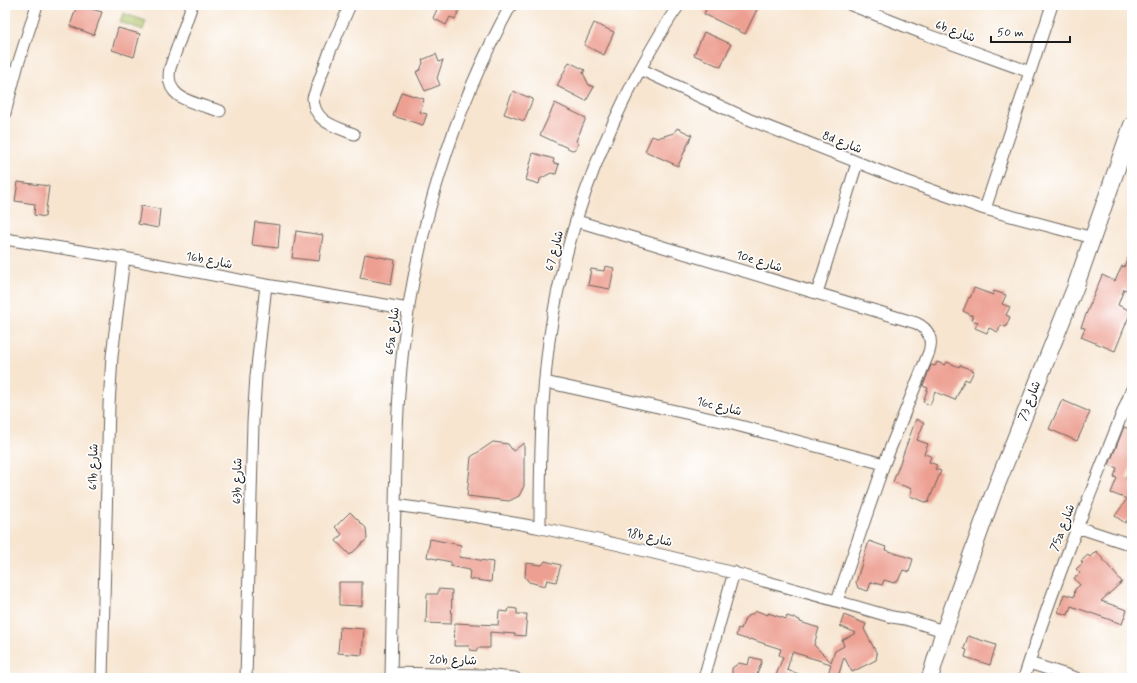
<svg xmlns="http://www.w3.org/2000/svg" width="1137" height="683" font-family="Mynerve,'Playpen Sans Arabic',sans-serif">
	<style>
		.green { fill: #acc166; stroke: #646e41 }
		.building { fill: #ed9f91 }
		.lines { fill: none; stroke-linecap: round; stroke-linejoin: round }
		.street-casing { stroke: #69625b; stroke-width: 13 }
		.secondary-casing { stroke: #69625b; stroke-width: 18 }
		.street { stroke: #fff; stroke-width: 11 }
		.secondary { stroke: #fff; stroke-width: 16 }
		.labels { text-anchor: middle; dominant-baseline: central; stroke-width: 3.5; stroke-linejoin: round; paint-order: stroke }
		.street-label { font-size: 12px; fill: #1c1c1c; stroke: #fff }
	</style>
	<rect width="100%" height="100%" fill="#fff"/>
	<filter id="ink" filterUnits="userSpaceOnUse"><feTurbulence type="fractalNoise" baseFrequency=".025" numOctaves="2"/><feDisplacementMap in="SourceGraphic" scale="8" xChannelSelector="R" yChannelSelector="G"/><feConvolveMatrix kernelMatrix="1 2 1 2 8 2 1 2 1" color-interpolation-filters="sRGB"/></filter>
	<filter id="wash" filterUnits="userSpaceOnUse"><feTurbulence type="fractalNoise" baseFrequency=".012" numOctaves="4" result="noise"/><feDisplacementMap in="SourceGraphic" scale="16" xChannelSelector="R" yChannelSelector="G"/><feGaussianBlur stdDeviation="0.9" result="paint"/><feColorMatrix in="noise" values="0 0 0 0 0 0 0 0 0 0 0 0 0 0 0 0 0 1.4 0 .05"/><feComposite in="paint" operator="in"/></filter>
	<g filter="url(#wash)">
		<rect width="100%" height="100%" fill="#f7e5d0"/>
		<!-- green -->
		<path class="green" d="M123,13L146,21L143,30L120,22Z"/>
		<g id="blocks">
			<!-- building -->
			<path class="building" d="M77,5L102,12L94,35L70,26Z
				M439,5H449L459,10L455,19L450,17L446,25L433,18Z
				M708,5H718L724,8L725,5H759L745,34L704,14Z
				M594,23L614,32L604,55L584,45Z
				M118,28L140,34L134,57L112,50Z
				M704,32L731,44L721,67L694,55Z
				M436,54L439,62L443,60L437,78L440,85L425,91L416,72L420,70L423,63L422,60Z
				M569,62L585,70L583,73L589,85L594,87L586,101L557,86Z
				M513,91L533,99L524,121L504,114Z
				M401,92L424,99L420,112L427,114L423,125L393,116Z
				M555,103L586,118L576,141L578,143L576,149L572,150L540,135Z
				M677,128L692,135L678,166L645,151L652,136L657,138L674,133Z
				M533,153L554,159L553,163L559,164L556,174L551,173L540,179L539,184L526,180Z
				M18,182L49,186L45,217L34,215L35,204L15,201Z
				M141,206L160,209L158,228L138,224Z
				M255,222L280,225L278,248L252,245Z
				M296,231L323,235L319,261L292,258Z
				M1132,248V292L1124,289L1118,305L1131,311L1115,351L1081,337L1085,328L1081,327L1102,275L1115,281L1122,266L1124,267Z
				M365,254L395,260L391,284L360,278Z
				M605,266L614,268L610,289L588,285L591,269L604,271Z
				M974,288L993,295L994,291L1006,295L1002,304L1010,307L1006,315L1010,317L1006,327L1001,325L998,332L989,328L987,333L975,328L978,322L971,320L973,316L963,311L969,297L970,298Z
				M937,362L945,365L947,362L959,367L960,365L974,371L969,381L965,379L955,400L935,392L930,405L923,402L928,388L923,386L931,365L935,366Z
				M1062,400L1090,412L1077,441L1049,429Z
				M916,419L924,423L917,440L928,444L924,454L931,456L929,462L937,465L935,469L941,471L928,503L910,496L912,489L893,482Z
				M1124,427L1132,430V464L1126,478L1132,480V522L1128,519L1125,523L1115,516L1127,499L1111,493L1117,478L1114,477L1117,468L1109,465Z
				M493,442L508,444L513,451L524,443V486L519,496L509,501L467,496L471,457Z
				M350,512L366,528L367,539L350,555L336,541L342,534L335,527Z
				M430,539L461,545L459,557L493,562L491,582L469,579L470,570L450,566L451,562L427,557Z
				M869,541L886,547L885,550L913,559L909,572L903,570L898,581L894,583L884,580L882,585L871,582L868,591L858,588L856,582Z
				M1096,551L1122,582L1101,601L1127,610L1122,624L1071,606L1068,615L1058,612L1064,594L1074,597L1075,589L1080,585L1074,578L1080,573L1076,569L1083,563L1081,561L1088,555L1090,557Z
				M545,561L561,565L556,582L547,580L545,586L529,582L525,577L526,563L542,565Z
				M339,582H362V606L339,605Z
				M438,589L452,590L451,624L426,623L427,594H438Z
				M509,608L517,609V614H527L525,636L514,635L515,634L490,632V648H477V651L470,650L469,646H454L455,623L498,625L499,611L508,612Z
				M757,611L768,615V613L786,619L787,616L800,620V622L819,628L814,645L831,662L835,651L844,646L842,640L856,633L840,626L844,615L866,624L864,629L877,654L876,660L852,672L844,657L838,677L828,674L831,664L792,652L787,670L807,677L806,678H775L783,657L779,655L781,649L750,639L749,640L736,636L738,628L741,629L745,618Z
				M340,627L364,629L362,655L338,653Z
				M968,636L996,645L990,665L965,657L967,650L964,649Z
				M750,657L762,660L756,678H732V668L739,663L748,665Z"/>
		</g>
	</g>
	<g filter="url(#ink)">
		<use href="#blocks" fill-opacity="0" stroke="#69625b" stroke-width="1"/>
		<g class="lines">
			<defs>
				<path id="street" d="M192,5L170,68C163,100 196,103 220,111
					M350,5L330,51L313,98C314,122 334,126 354,134
					M851,5L922,33L1030,72
					M640,69L748,119L900,179L985,209L1093,238
					M5,113L18,64L37,5
					M985,209L1052,5
					M577,221L916,323C929,329 933,339 929,352L884,464L837,601
					M5,239L124,258L266,285L409,309
					M817,293L857,163
					M545,382L721,421L884,464
					M395,505C444,512 493,518 541,528C660,552 776,583 892,617L905,619L944,631
					M540,527C540,465 541,402 549,341C562,248 593,158 637,75C650,51 663,27 679,5
					M1077,527L1132,545
					M1029,663L1076,678
					M391,673L483,675L515,678
					M102,678L109,405L112,356L124,258
					M246,678L253,422L256,376L266,285
					M391,678C392,621 393,564 395,508C396,454 397,401 403,348C417,229 453,110 511,5
					M704,678L734,572
					M1024,678C1055,580 1094,484 1132,389"/>
				<path id="secondary" d="M930,678L942,637L994,492L1075,288L1132,125"/>
			</defs>
			<!-- street casing -->
			<use href="#street" class="street-casing"/>
			<!-- secondary casing -->
			<use href="#secondary" class="secondary-casing"/>
			<!-- street -->
			<use href="#street" class="street"/>
			<!-- secondary -->
			<use href="#secondary" class="secondary"/>
		</g>
	</g>
	<g class="labels">
		<!-- street labels -->
		<g class="street-label">
			<text transform="translate(955 32) rotate(20)">6b شارع</text>
			<text transform="translate(842 143) rotate(21)">8d شارع</text>
			<text transform="translate(555 251) rotate(-75)">شارع 67</text>
			<text transform="translate(209 261) rotate(11)">16b شارع</text>
			<text transform="translate(759 262) rotate(17)">10e شارع</text>
			<text transform="translate(393 331) rotate(-83)">65a شارع</text>
			<text transform="translate(1030 401) rotate(-68)">شارع 73</text>
			<text transform="translate(719 407) rotate(14)">16c شارع</text>
			<text transform="translate(94 467) rotate(-89)">61b شارع</text>
			<text transform="translate(238 481) rotate(-89)">63b شارع</text>
			<text transform="translate(1063 528) rotate(-69)">75a شارع</text>
			<text transform="translate(649 538) rotate(13)">18b شارع</text>
			<text transform="translate(453 661) rotate(1)">20b شارع</text>
		</g>
	</g>
	<!-- margin -->
	<rect width="1137" height="683" fill="none" stroke="#fff" stroke-width="20"/>
	<!-- scale -->
	<path d="M991 36v6h79v-6" fill="none" stroke="#1c1c1c" stroke-width="2"/>
	<text x="997" y="36" font-size="12" fill="#1c1c1c" stroke="#ffffff" stroke-width="3" paint-order="stroke">50 m</text>
</svg>
